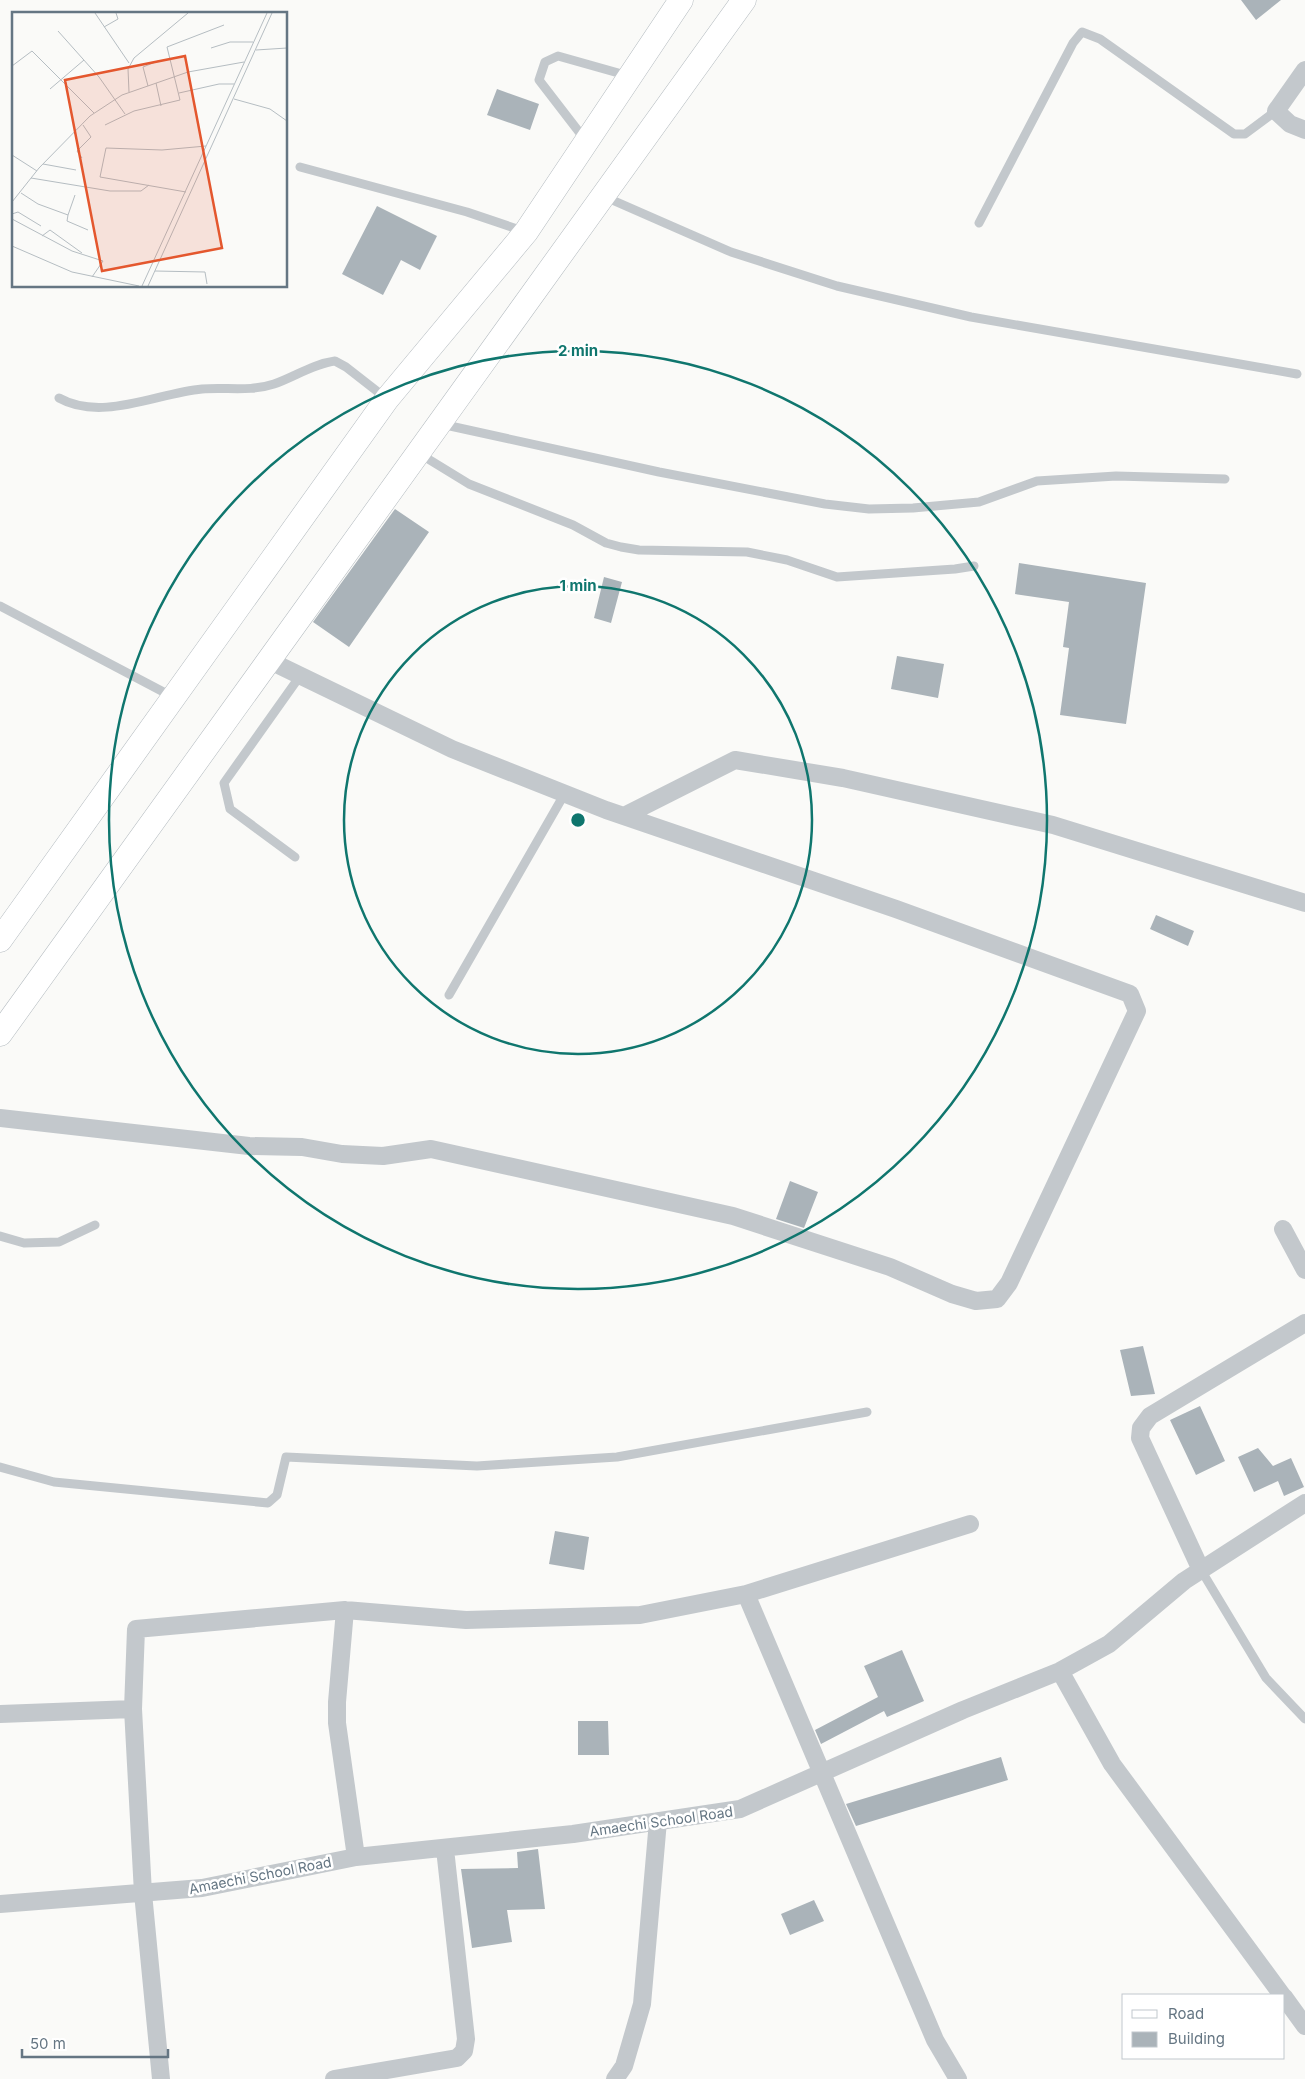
<svg xmlns="http://www.w3.org/2000/svg" width="1305" height="2079" font-family="Inter,sans-serif">
	<style>
		.building { fill: #aab3b9 }
		.lines { fill: none; stroke-linecap: round; stroke-linejoin: round }
		.secondary-casing { stroke: #b3babf; stroke-width: 25 }
		.lane { stroke: #c3c8cc; stroke-width: 9 }
		.street { stroke: #c3c8cc; stroke-width: 18 }
		.secondary { stroke: #fff; stroke-width: 24 }
		.ring { fill: none; stroke: #0f766e; stroke-width: 2.5 }
		.labels { text-anchor: middle; dominant-baseline: central; stroke-width: 5; stroke-linejoin: round; paint-order: stroke }
		.street-label { font-size: 14px; fill: #657683; stroke: #fff }
		.inset-road { fill: none; stroke: #b5bdc2; stroke-width: 1 }
		.view { fill: #e4572e; fill-opacity: 0.15; stroke: #e4572e; stroke-width: 2.5 }
		.inset-edge { fill: none; stroke: #657683; stroke-width: 2.5 }
		.centre { fill: #0f766e; stroke: #fff; stroke-width: 2.5 }
		.ring-label { font-size: 15px; text-anchor: middle; font-weight: bold; fill: #0f766e; stroke: #fff; stroke-width: 5; stroke-linejoin: round; paint-order: stroke }
	</style>
	<rect width="100%" height="100%" fill="#fafaf8"/>
	<!-- building -->
	<path class="building" d="M1241,0H1281L1256,20Z
		M497,89L539,104L530,130L487,115Z
		M377,206L437,236L420,270L401,260L383,295L342,274Z
		M395,509L429,532L349,647L313,622Z
		M1019,563L1146,583L1126,724L1060,715L1069,648L1063,647L1069,602L1015,594Z
		M604,577L622,582L611,623L594,618Z
		M897,656L944,664L938,698L891,689Z
		M1156,915L1194,931L1188,946L1150,929Z
		M790,1181L818,1192L804,1228L776,1219Z
		M1143,1346L1155,1394L1131,1396L1120,1350Z
		M1200,1406L1225,1461L1196,1475L1170,1420Z
		M1258,1448L1273,1466L1291,1458L1304,1487L1284,1496L1278,1481L1254,1492L1238,1457Z
		M555,1531L589,1537L584,1570L549,1564Z
		M902,1650L924,1701L887,1717L884,1711L821,1744L815,1730L878,1697L864,1666Z
		M578,1721H608L609,1755H578Z
		M1001,1757L1008,1780L856,1826L846,1804Z
		M538,1849L545,1909L507,1910L512,1942L472,1948L461,1869L518,1868L517,1852Z
		M814,1900L824,1921L790,1935L781,1914Z"/>
	<g class="lines">
		<defs>
			<path id="secondary" d="M0,940L387,399L526,232L681,0
				M0,1034L744,0"/>
		</defs>
		<!-- secondary casing -->
		<use href="#secondary" class="secondary-casing"/>
		<!-- lane -->
		<path class="lane" d="M586,141L539,80L545,62L558,56L629,76
			M300,167L467,212L523,231
			M603,196L731,252L837,286L971,317L1297,374
			M979,223L1073,43L1082,32L1100,39L1234,134H1245L1276,111
			M59,398C102,422 157,393 202,389C227,387 250,392 274,384C294,377 313,364 335,361L346,367L387,399
			M441,424L659,472L825,504L869,509L913,508L979,502L1037,481L1116,476L1225,479
			M420,454L469,484L573,525L606,543L621,547L639,550L747,552L787,560L837,577L955,569L974,566
			M0,606L173,697
			M295,857L230,809L224,783L300,676
			M449,995L565,793
			M0,1236L24,1243L59,1242L95,1225
			M0,1467L54,1482L268,1503L277,1495L286,1457L477,1466L617,1457L867,1412
			M1201,1570L1266,1678L1305,1719"/>
		<!-- street -->
		<path class="street" d="M1305,70L1276,111L1290,124L1305,130
			M624,816L735,760L843,778L1053,825L1305,903
			M0,1118L249,1146L302,1147L342,1154L383,1156L431,1149L733,1216L890,1267L952,1294L976,1301L997,1299L1009,1283L1137,1011L1130,994L896,909L606,810L452,749L268,660
			M1283,1229L1305,1270
			M1201,1570L1140,1438L1141,1428L1150,1416L1305,1323
			M746,1594L935,2040L958,2079
			M345,1610L337,1702V1723L356,1857
			M1060,1671L1112,1764L1282,1995
			M0,1714L133,1709
			M0,1904L202,1888L356,1857L573,1834L740,1809L963,1710L1060,1671L1109,1644L1184,1581L1305,1503
			M1284,1997L1305,2026
			M161,2079L143,1893L133,1709L136,1629L345,1610L466,1620L640,1615L746,1594L970,1524
			M334,2079L457,2058L464,2051L466,2039L445,1849
			M615,2079L624,2066L642,2004L658,1821"/>
		<!-- secondary -->
		<use href="#secondary" class="secondary"/>
	</g>
	<!-- distance rings -->
	<g class="ring">
		<circle cx="578" cy="820" r="234"/>
		<circle cx="578" cy="820" r="469"/>
	</g>
	<g class="labels">
		<!-- street labels -->
		<g class="street-label">
			<text transform="translate(661 1821) rotate(-8)">Amaechi School Road</text>
			<text transform="translate(260 1875) rotate(-11)">Amaechi School Road</text>
		</g>
	</g>
	<!-- overview -->
	<g transform="translate(12 12)">
		<rect width="275" height="275" fill="#fafaf8"/>
		<path class="inset-road" d="M83,1L117,51M92,15L106,7L104,1M46,19L87,65L113,102M199,36L218,30H241M244,38L275,36M0,54L20,39L82,101M144,71L149,94M136,74L131,55L146,49M38,77L72,48M117,80L116,57L122,46L176,1M167,81L207,72H222M222,87L258,97L275,109M93,113L122,99L168,88L155,35L212,13M0,143L25,159M70,146L65,139L79,125L71,113M31,152L64,158M19,166L98,179H129L137,173M174,180L88,165L94,136L150,138L194,134M9,181L26,192L56,203L55,209L76,218M0,190L27,156L78,104L110,83L176,60L232,50M0,202L6,200L29,214M56,203L63,183M0,207L60,239L91,249L80,265M30,224L38,218L70,241M0,234L60,260L127,274M143,259L193,260L195,272M130,274L255,1M136,274L260,1"/>
		<path class="view" d="M173,44L210,236L90,259L53,68Z"/>
		<rect width="275" height="275" class="inset-edge"/>
	</g>
	<circle cx="578" cy="820" r="8" class="centre"/>
	<g class="ring-label">
		<text x="578" y="356">2 min</text>
		<text x="578" y="591">1 min</text>
	</g>
	<!-- legend -->
	<rect x="1122" y="1994" width="162" height="65" fill="#ffffff" stroke="#c1c8cd"/>
	<rect x="1132" y="2010" width="25" height="8" fill="#ffffff" stroke="#c1c8cd"/>
	<text x="1168" y="2019" font-size="15" fill="#657683">Road</text>
	<rect x="1132" y="2032" width="25" height="15" fill="#aab3b9" stroke="#c1c8cd"/>
	<text x="1168" y="2044" font-size="15" fill="#657683">Building</text>
	<!-- scale -->
	<path d="M22 2049v8h146v-8" fill="none" stroke="#657683" stroke-width="2.5"/>
	<text x="30" y="2049" font-size="15" fill="#657683" stroke="#ffffff" stroke-width="4" paint-order="stroke">50 m</text>
</svg>
